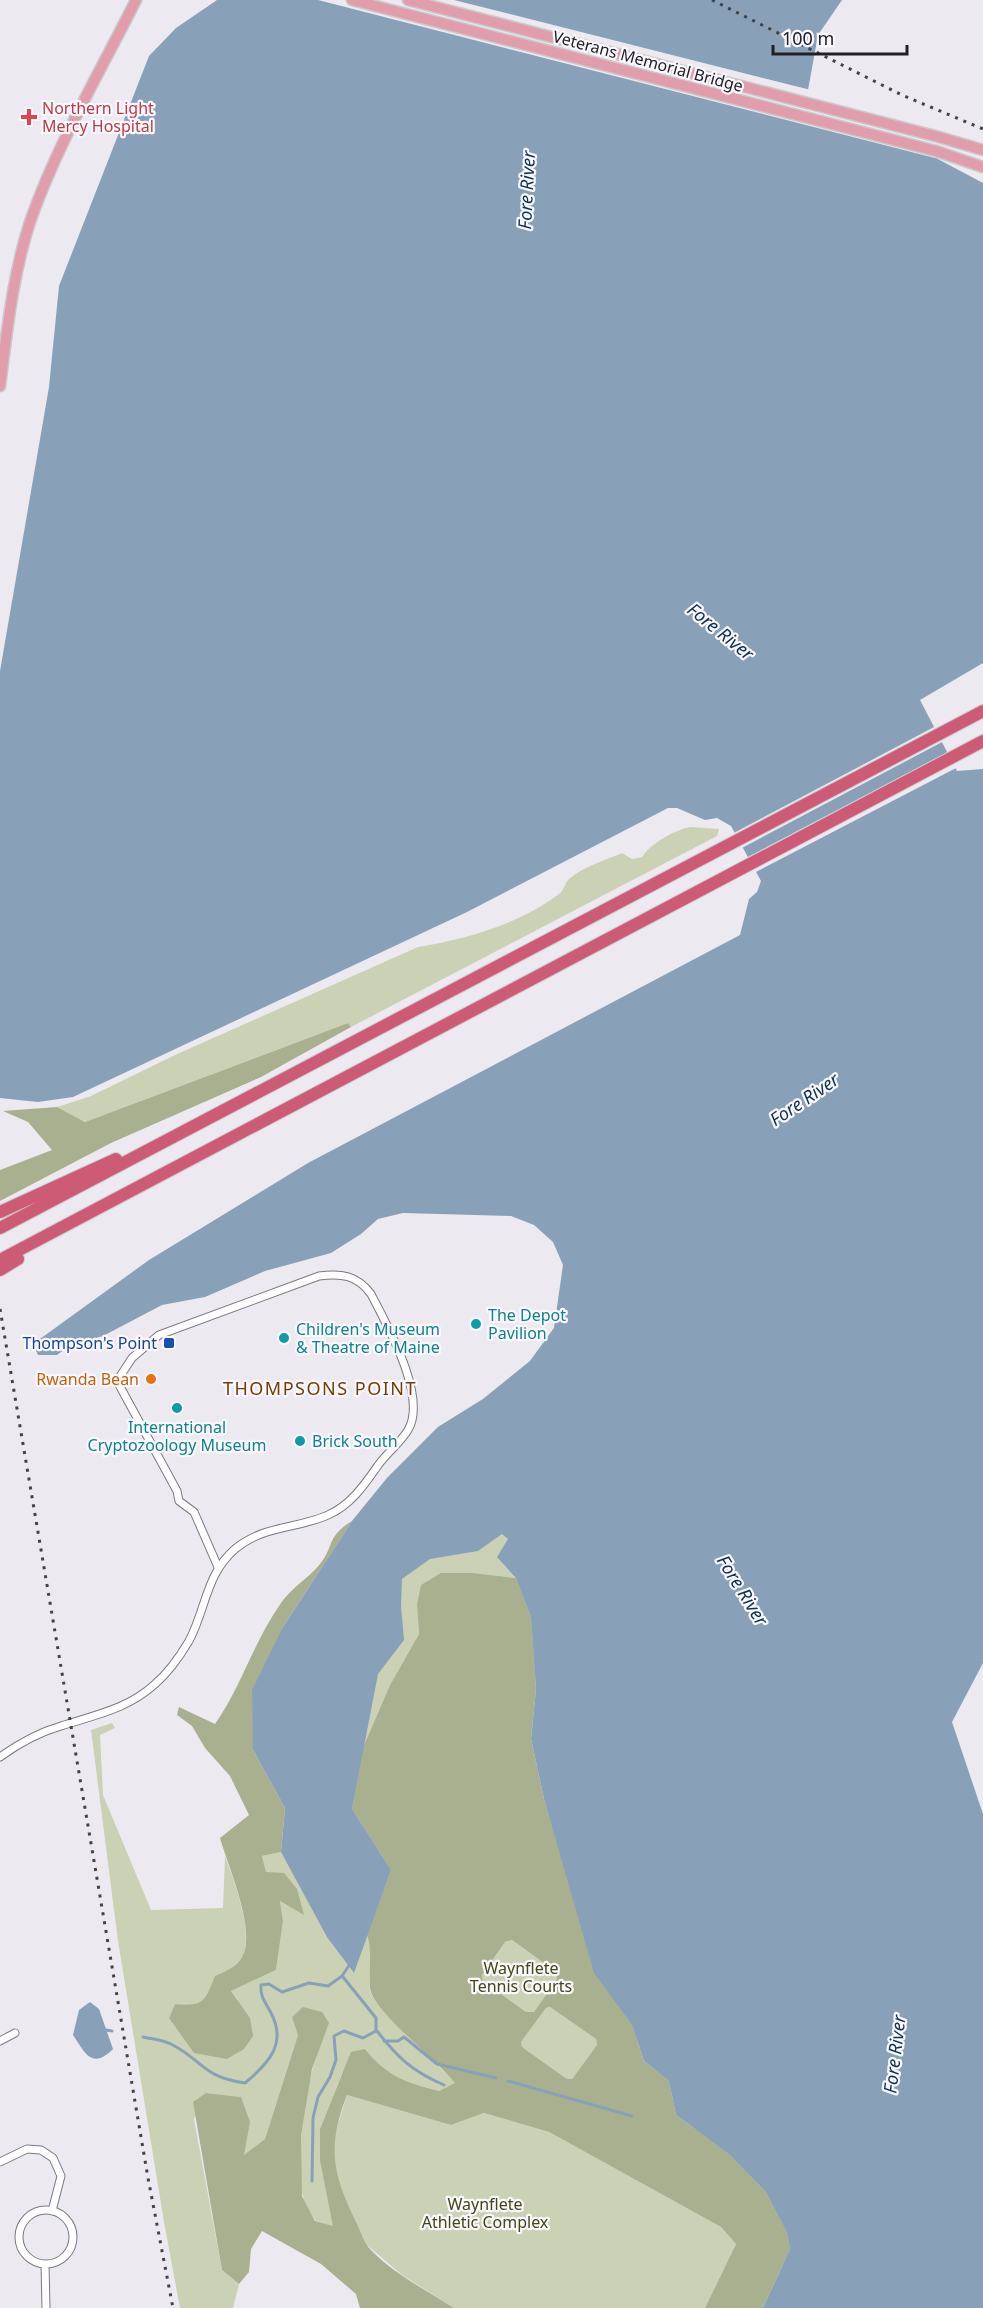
<svg xmlns="http://www.w3.org/2000/svg" width="983" height="2308" font-family="'Noto Sans',sans-serif">
	<style>
		.green { fill: #cbd1b5 }
		.forest { fill: #a9b090; fill-rule: evenodd }
		.water { fill: #88a1b9 }
		.pier { fill: #eceaf0 }
		.lines { fill: none; stroke-linecap: round; stroke-linejoin: round }
		.stream { stroke: #88a1b9; stroke-width: 3 }
		.minor-casing { stroke: #7b797f; stroke-width: 9 }
		.primary-casing { stroke: #cac9ca; stroke-width: 13 }
		.motorway-casing { stroke: #cac9ca; stroke-width: 14 }
		.minor { stroke: #fff; stroke-width: 7 }
		.primary { stroke: #e29dad; stroke-width: 10 }
		.motorway { stroke: #ce5b76; stroke-width: 12 }
		.rail { stroke: #434246; stroke-width: 3; stroke-dasharray: 3 6; stroke-linecap: butt }
		.health-dot { fill: #e0444e; stroke: #faf8fe; stroke-width: 2 }
		.culture-dot { fill: #0f9aa8; stroke: #faf8fe; stroke-width: 2 }
		.transit-dot { fill: #1a4fb4; stroke: #faf8fe; stroke-width: 2 }
		.food-dot { fill: #e8710a; stroke: #faf8fe; stroke-width: 2 }
		.labels { text-anchor: middle; dominant-baseline: central; stroke-width: 4.5; stroke-linejoin: round; paint-order: stroke }
		.street-label { font-size: 16px; fill: #212023; stroke: #faf8fe }
		.health-label { font-size: 16px; fill: #be3a42; stroke: #faf8fe; text-anchor: start }
		.culture-label { font-size: 16px; fill: #0d838f; stroke: #faf8fe; text-anchor: start }
		.transit-label { font-size: 16px; fill: #164399; stroke: #faf8fe; text-anchor: end }
		.food-label { font-size: 16px; fill: #c56008; stroke: #faf8fe; text-anchor: end }
		.park-label { font-size: 16px; fill: #414813; stroke: #faf8fe }
		.water-label { font-size: 18px; font-style: italic; fill: #0a3355; stroke: #faf8fe }
		.neighbourhood-label { font-size: 18px; letter-spacing: 1.5px; fill: #753d03; stroke: #faf8fe }
	</style>
	<rect width="100%" height="100%" fill="#eceaf0"/>
	<!-- green -->
	<path class="green" d="M690,827L719,829L717,836L351,1027L348,1023L85,1122L57,1107L91,1096L175,1055L418,947C467,939 519,924 559,894C564,891 564,884 569,879C583,867 605,860 622,853L632,859L642,857C651,843 675,830 690,827Z
		M554,1328L856,2145L763,2308L783,2266L594,1973L582,1927L516,1578L473,1573H441L417,1605L419,1634L390,1685L364,1745L391,1870L367,1935C374,1954 368,1971 370,1991C372,2005 441,2068 456,2083L439,2091C405,2082 388,2077 365,2049L342,2074L320,2129V2161L334,2227L316,2221C311,2213 305,2205 303,2196C291,2162 307,2080 320,2046L298,2035L265,2139L243,2156L241,2097L206,2093L194,2119L222,2270L239,2284L233,2308H180L164,2222L118,1941L91,1730L112,1723L115,1728L100,1735L103,1795L151,1910L223,1908L225,1856C233,1879 255,1934 242,1957C236,1968 225,1971 215,1976C204,2002 205,2006 175,2004L169,2018L238,2000L231,1991L276,1970L283,1921L280,1901L303,1914L266,1872L262,1856L281,1852L352,1521L387,1478L438,1427L483,1399L530,1361Z
		M512,1940L555,1971L557,1979L534,2012H526L483,1981L482,1975L505,1942Z
		M550,2007L596,2039L597,2045L572,2079H567L522,2047L521,2042L546,2008Z
		M347,2095L451,2125L484,2113L549,2132L721,2227L736,2244L705,2308H454L402,2275L367,2245L342,2194L334,2167V2137Z"/>
	<!-- forest -->
	<path class="forest" d="M348,1023L351,1027L261,1077L111,1143L0,1201V1170L52,1150L28,1122L3,1111L57,1107L85,1122Z
		M352,1521L283,1627L253,1750L285,1808L281,1852L262,1856L266,1872L284,1873L297,1889L304,1915L280,1901L283,1921L276,1970L231,1991L250,2018L253,2036L244,2049L227,2059L194,2053L169,2018L175,2004C205,2006 204,2002 215,1976C225,1971 236,1968 242,1957C257,1932 228,1866 220,1838L249,1815L230,1776L205,1748L192,1726L177,1715L179,1707L215,1724C241,1687 254,1641 281,1603C292,1587 309,1578 320,1564C335,1545 326,1537 352,1521Z
		M441,1573H473L516,1578L531,1617L536,1689L531,1739L544,1799L597,1976L632,2025L644,2061L669,2081L676,2115L730,2155L766,2192L787,2233L790,2249L763,2308H705L736,2244L721,2227L549,2132L484,2113L451,2125L347,2095C327,2147 332,2173 356,2222C361,2231 364,2243 371,2250C394,2274 426,2290 454,2308H360L356,2294L321,2264L262,2231L251,2249L249,2272L239,2284L222,2270L193,2102L206,2093L241,2097L250,2122L244,2155L265,2139L298,2035L292,2017L303,2007L322,2012L329,2023L312,2069L301,2135L302,2196L315,2221L333,2226L320,2161V2129L351,2052L365,2049C388,2077 405,2082 439,2091L455,2083C433,2056 387,2023 372,1995C366,1984 374,1953 367,1935L391,1870L352,1809L364,1745L390,1685L419,1634L417,1605L421,1585ZM512,1940L555,1971L557,1979L534,2012H526L483,1981L482,1975L505,1942ZM550,2007L596,2039L597,2045L572,2079H567L522,2047L521,2042L546,2008Z"/>
	<!-- water -->
	<path class="water" d="M217,0H842L818,35L808,90L983,183V663L920,700L957,771L983,769V1663L952,1722L983,1814V2308H763L790,2249L787,2233L766,2192L730,2155L676,2115L669,2081L644,2061L632,2025L594,1973L544,1799L531,1739L536,1689L531,1617L516,1578L497,1557L508,1539L502,1534L478,1551L430,1559L402,1579L401,1606L404,1640L378,1674L352,1809L391,1870L354,1973L327,1937L281,1852L285,1808L253,1750L252,1690L283,1627L352,1521L387,1478L438,1427L483,1399L530,1361L554,1328L563,1265L553,1242L534,1225L511,1216L403,1213L378,1219L361,1234L331,1253L265,1271L205,1297L162,1305L103,1336L69,1346L57,1355H38L33,1344L149,1260L308,1163L740,935L749,899L757,892L761,881L731,826L717,818L705,820L677,808H668L467,912L73,1097L38,1102L0,1098V671L49,387L59,286L149,56L176,28Z
		M90,2002L99,2009L113,2049C92,2070 85,2053 73,2035L79,2010Z"/>
	<!-- pier -->
	<path class="pier" d="M318,0H454L819,92L936,154L935,158Z
		M936,726L944,741L740,849L732,834Z
		M950,751L958,767L754,873L746,858Z"/>
	<g class="lines">
		<!-- stream -->
		<path class="stream" d="M106,2030L112,2031
			M377,2031C398,2058 412,2071 444,2085
			M143,2037C152,2039 163,2040 171,2044C204,2061 202,2077 245,2083C269,2063 288,2043 270,2011C265,2002 260,1996 261,1985L269,1984L282,1992L309,1983L328,1986L342,1976L350,1964
			M384,2041H398L404,2037L437,2064L496,2078
			M508,2081L632,2116
			M312,2181L313,2118L318,2097L330,2077L336,2060L334,2036L344,2031L363,2038L376,2031V2018L343,1977"/>
		<defs>
			<path id="minor" d="M0,1757C18,1744 40,1732 61,1726C95,1715 128,1709 155,1684C168,1673 180,1656 189,1641C206,1609 206,1574 235,1549C264,1525 297,1529 328,1515C351,1505 365,1484 379,1464C388,1452 401,1442 408,1430C428,1397 387,1325 371,1294C357,1275 341,1273 319,1276L159,1335L132,1358L117,1381L177,1491L179,1501L194,1512L218,1567
				M0,2041L15,2033
				M0,2162L27,2149L41,2150L53,2158L61,2176L52,2211
				M19 2237a27 27 0 1 1 54 0a27 27 0 1 1-54 0Z
				M45,2264L46,2308"/>
			<path id="primary" d="M352,0L936,151L983,167
				M408,0L939,137L983,150
				M0,386C7,331 13,272 31,219C58,143 100,72 136,0"/>
			<path id="motorway" d="M0,1212L116,1159
				M0,1228L983,711
				M0,1260L983,741
				M0,1270L18,1259"/>
		</defs>
		<!-- minor casing -->
		<use href="#minor" class="minor-casing"/>
		<!-- primary casing -->
		<use href="#primary" class="primary-casing"/>
		<!-- motorway casing -->
		<use href="#motorway" class="motorway-casing"/>
		<!-- minor -->
		<use href="#minor" class="minor"/>
		<!-- primary -->
		<use href="#primary" class="primary"/>
		<!-- motorway -->
		<use href="#motorway" class="motorway"/>
		<!-- rail -->
		<path class="rail" d="M712,0L902,95L983,129
			M0,1309L148,2178L173,2308"/>
	</g>
	<!-- markers -->
	<path class="health-dot" d="M26 108h6v6h6v6h-6v6h-6v-6h-6v-6h6z"/>
	<g class="culture-dot">
		<circle cx="476" cy="1324" r="6"/>
		<circle cx="284" cy="1338" r="6"/>
		<circle cx="177" cy="1408" r="6"/>
		<circle cx="300" cy="1441" r="6"/>
	</g>
	<rect class="transit-dot" x="163" y="1337" width="12" height="12" rx="3"/>
	<circle class="food-dot" cx="151" cy="1379" r="6"/>
	<g class="labels">
		<!-- street labels -->
		<g class="street-label">
			<text transform="translate(648 61) rotate(15)">Veterans Memorial Bridge</text>
		</g>
		<!-- health labels -->
		<g class="health-label">
			<text x="42" y="108">Northern Light<tspan x="42" dy="18">Mercy Hospital</tspan></text>
		</g>
		<!-- culture labels -->
		<g class="culture-label">
			<text x="488" y="1315">The Depot<tspan x="488" dy="18">Pavilion</tspan></text>
			<text x="296" y="1329">Children's Museum<tspan x="296" dy="18">&amp; Theatre of Maine</tspan></text>
			<text x="177" y="1427" text-anchor="middle">International<tspan x="177" dy="18">Cryptozoology Museum</tspan></text>
			<text x="312" y="1441">Brick South</text>
		</g>
		<!-- transit labels -->
		<g class="transit-label">
			<text x="157" y="1343">Thompson's Point</text>
		</g>
		<!-- food labels -->
		<g class="food-label">
			<text x="139" y="1379">Rwanda Bean</text>
		</g>
		<!-- park labels -->
		<g class="park-label">
			<text x="521" y="1968">Waynflete<tspan x="521" dy="18">Tennis Courts</tspan></text>
			<text x="485" y="2204">Waynflete<tspan x="485" dy="18">Athletic Complex</tspan></text>
		</g>
		<!-- water labels -->
		<g class="water-label">
			<text transform="translate(526 190) rotate(-87)">Fore River</text>
			<text transform="translate(721 631) rotate(39)">Fore River</text>
			<text transform="translate(804 1099) rotate(-34)">Fore River</text>
			<text transform="translate(743 1590) rotate(58)">Fore River</text>
			<text transform="translate(894 2054) rotate(-83)">Fore River</text>
		</g>
		<!-- neighbourhood labels -->
		<g class="neighbourhood-label">
			<text x="320" y="1388">THOMPSONS POINT</text>
		</g>
	</g>
	<!-- scale -->
	<path d="M773 45v9h134v-9" fill="none" stroke="#212023" stroke-width="3"/>
	<text x="782" y="45" font-size="18" fill="#212023" stroke="#faf8fe" stroke-width="4.5" paint-order="stroke">100 m</text>
</svg>
